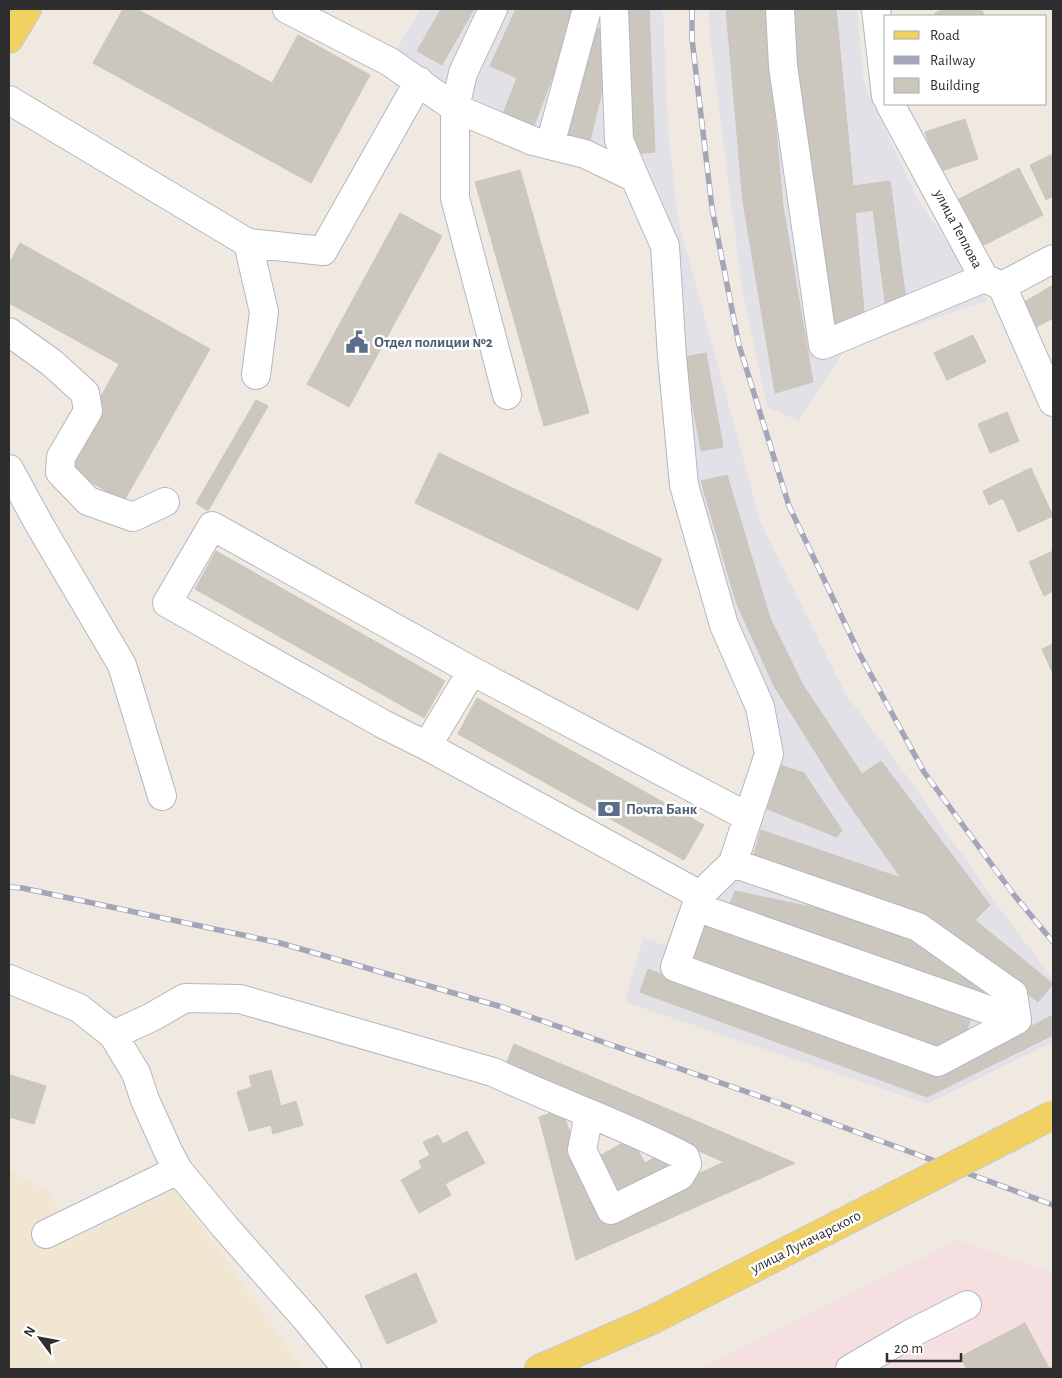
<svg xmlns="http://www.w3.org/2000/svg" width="1062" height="1378" font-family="'Alegreya Sans',sans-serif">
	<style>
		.industrial { fill: #e3e1e8 }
		.education { fill: #f0e6d1 }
		.medical { fill: #f5dfe0 }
		.building { fill: #cbc7bf; stroke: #cbc5ba }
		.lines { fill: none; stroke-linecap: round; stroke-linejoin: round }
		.minor-casing { stroke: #b4b7c1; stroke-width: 30 }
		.major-casing { stroke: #c9c9c9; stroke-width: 30 }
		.minor { stroke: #fff; stroke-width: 28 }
		.major { stroke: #f2d163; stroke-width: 28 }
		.rail-casing { stroke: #a3a6b8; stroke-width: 5.5 }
		.rail { stroke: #fff; stroke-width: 4; stroke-dasharray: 11; stroke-linecap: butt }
		.major-bridge-casing { stroke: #c9c9c9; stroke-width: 30; stroke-linecap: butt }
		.major-bridge { stroke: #f2d163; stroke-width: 28 }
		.labels { text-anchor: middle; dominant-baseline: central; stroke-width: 5; stroke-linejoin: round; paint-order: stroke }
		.street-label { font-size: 15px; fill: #2e2e2e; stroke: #fff }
		.service-label { font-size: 15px; font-weight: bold; fill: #4e5e75; stroke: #fff; text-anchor: start }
	</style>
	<rect width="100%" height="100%" fill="#efe9e1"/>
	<!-- industrial -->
	<path class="industrial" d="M421,9H663L668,129L678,220L761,524L845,693L901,768L1006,917L1053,979V1042L928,1104L625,1002L643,938L668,946L691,901L725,860L768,746L717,601L652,227L629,174L383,71Z
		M709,9H857L864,84L918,200L987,301L845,349L799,421L767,407L742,288L709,28Z"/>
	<!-- education -->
	<path class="education" d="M9,1169L51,1194L68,1242L175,1189L303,1369H9Z"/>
	<!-- medical -->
	<path class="medical" d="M959,1240L1053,1273V1369H700Z"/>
	<!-- building -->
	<path class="building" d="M123,9H137L272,83L298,35L370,75L311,183L93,63Z
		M441,9H474L442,65L417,51Z
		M516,9H578L532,131L502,116L517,78L490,66Z
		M625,9H649L655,152L631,154Z
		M726,9H765L783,206L813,382L775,393L743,202Z
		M793,9H836L853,186L890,181L907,307L886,309L873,210L855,213L865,321L830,325L801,97Z
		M944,9H981L985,16H936L935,13Z
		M589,26L607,30L610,57L589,145L563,139Z
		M965,119L978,159L938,172L925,132Z
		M1053,154V196L1046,200L1030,165Z
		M1019,168L1043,215L978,248L955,201Z
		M520,170L589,413L544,426L475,182Z
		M400,213L442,236L349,407L307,384Z
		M20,243L210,349L124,501L62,466L119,364L9,303V264Z
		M1053,285V318L1035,328L1021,304Z
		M973,335L986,362L947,380L934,353Z
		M706,353L723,447L701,451L684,357Z
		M256,400L268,406L208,511L196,503Z
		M1007,412L1019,441L990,453L978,424Z
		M439,453L662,559L638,610L415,503Z
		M1031,468L1053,516L1018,532L1003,498L989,505L983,491Z
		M727,475L770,618L803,685L862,774L839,790L774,686L736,602L701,481Z
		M216,551L445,681L424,718L195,589Z
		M1053,551V591L1044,596L1029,562Z
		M1053,644V674L1042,649Z
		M477,698L704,825L684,860L458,734Z
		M881,761L990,905L975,920L1053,984L1038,1002L920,915L754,854L761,830L901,878L839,790Z
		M780,765L804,773L842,830L837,837L765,808Z
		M735,891L839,913L918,942L987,983L981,999L728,909Z
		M704,918L972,1016L964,1037L939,1053L688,960Z
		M648,969L935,1076L1053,1015V1035L927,1097L640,992Z
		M514,1044L795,1163L576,1260L539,1117L561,1110L606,1217L724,1162L505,1067Z
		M271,1070L281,1106L296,1101L303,1125L273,1134L271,1125L249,1131L237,1092L252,1087L249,1076Z
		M10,1075L46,1086L34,1124L9,1117Z
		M467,1131L485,1163L445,1184L451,1195L419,1213L401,1180L422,1168L419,1161L430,1155L423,1142L438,1135L443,1144Z
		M631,1138L645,1163L661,1154L673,1174L617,1206L591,1161Z
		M416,1273L437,1322L387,1344L365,1296Z
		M1025,1323L1049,1368L1053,1366V1369H967L960,1357Z"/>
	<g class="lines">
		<defs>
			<path id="minor" d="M287,9L390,62L455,108L533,141L585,154L635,178L665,246L672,356L684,485L724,625L760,707L769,754L733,863L700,895L675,967L938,1062L1017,1020L696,907
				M493,9L463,73L455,108V198L507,395
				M614,9L619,140L635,178
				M780,9L783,66L823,345L984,278
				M876,9L886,96
				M9,100L248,243L323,251L419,81
				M890,104L984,278L1002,286L1053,402
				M550,145L587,9
				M248,243L264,312L256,375
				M1002,286L1053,259
				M9,332L52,363L85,393L88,411L61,457L60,472L88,501L133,517L165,502
				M9,469L39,524L122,665L162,796
				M427,746L472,671
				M733,863L918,927L1013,994L1017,1020
				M700,895L427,746L383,724L167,603L212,526L472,671L748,817
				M9,979L79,1008L113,1035L136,1073L145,1100L168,1151L178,1170L225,1227L307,1320L347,1369
				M113,1035L152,1017L185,998L240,999L493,1072C556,1102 623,1124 685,1157L687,1164L680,1176L611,1210L582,1150L589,1114
				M46,1234L178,1170
				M850,1369L910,1334L967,1305"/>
			<path id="major" d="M9,39L27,9
				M539,1369L652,1320"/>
		</defs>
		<!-- minor casing -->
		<use href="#minor" class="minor-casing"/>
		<!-- major casing -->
		<use href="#major" class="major-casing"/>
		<!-- minor -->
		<use href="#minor" class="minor"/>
		<!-- major -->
		<use href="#major" class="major"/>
		<defs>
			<path id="rail" d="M692,9V39L712,208L739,345L789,506L859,653L924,772L1014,895L1053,942
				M9,887L22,888L280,943L502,1007L773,1101L1053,1205"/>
		</defs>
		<!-- rail casing -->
		<use href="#rail" class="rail-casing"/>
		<!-- rail -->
		<use href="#rail" class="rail"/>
		<defs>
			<path id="major-bridge" d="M652,1320L1053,1115"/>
		</defs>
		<!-- major-bridge casing -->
		<use href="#major-bridge" class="major-bridge-casing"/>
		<!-- major-bridge -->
		<use href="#major-bridge" class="major-bridge"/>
	</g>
	<!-- icons -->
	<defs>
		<symbol id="civic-bare" viewBox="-9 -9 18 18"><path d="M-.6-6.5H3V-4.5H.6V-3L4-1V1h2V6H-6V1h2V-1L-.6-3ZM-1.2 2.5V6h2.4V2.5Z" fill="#5c6f8a" stroke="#fff" stroke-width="2.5" paint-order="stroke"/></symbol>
		<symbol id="bank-bare" viewBox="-9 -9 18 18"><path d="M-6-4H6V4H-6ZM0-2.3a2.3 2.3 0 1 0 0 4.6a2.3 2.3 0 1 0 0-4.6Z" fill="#5c6f8a" stroke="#fff" stroke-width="2.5" paint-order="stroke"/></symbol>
	</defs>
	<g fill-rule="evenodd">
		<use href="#civic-bare" x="341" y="326" width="32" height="32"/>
		<use href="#bank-bare" x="593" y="793" width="32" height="32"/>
	</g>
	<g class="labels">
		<!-- street labels -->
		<g class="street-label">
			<text transform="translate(958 229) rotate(62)">улица Теплова</text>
			<text transform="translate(806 1242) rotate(-27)">улица Луначарского</text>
		</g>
		<!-- service labels -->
		<g class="service-label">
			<text x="374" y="342">Отдел полиции №2</text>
			<text x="626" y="809">Почта Банк</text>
		</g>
	</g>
	<!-- border -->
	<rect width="1062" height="1378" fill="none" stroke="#2e2e2e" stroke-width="20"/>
	<!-- legend -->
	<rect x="884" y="15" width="162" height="90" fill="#ffffff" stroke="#ababab"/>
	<rect x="894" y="31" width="25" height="8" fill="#f2d163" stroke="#ababab"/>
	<text x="930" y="40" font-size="15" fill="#2e2e2e">Road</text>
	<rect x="894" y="56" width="25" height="8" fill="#a3a6b8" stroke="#ababab"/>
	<text x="930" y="65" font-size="15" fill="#2e2e2e">Railway</text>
	<rect x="894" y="78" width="25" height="15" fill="#cbc7bf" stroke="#ababab"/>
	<text x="930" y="90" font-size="15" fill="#2e2e2e">Building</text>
	<!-- north arrow -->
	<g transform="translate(40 1338) rotate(302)" stroke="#ffffff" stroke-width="4" paint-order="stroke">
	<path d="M0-4L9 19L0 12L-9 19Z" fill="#2e2e2e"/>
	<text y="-8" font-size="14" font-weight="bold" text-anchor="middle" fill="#2e2e2e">N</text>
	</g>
	<!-- scale -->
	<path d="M887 1353v8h74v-8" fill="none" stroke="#2e2e2e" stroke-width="2.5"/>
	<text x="894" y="1353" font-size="15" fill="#2e2e2e" stroke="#ffffff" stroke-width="4" paint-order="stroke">20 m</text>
</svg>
